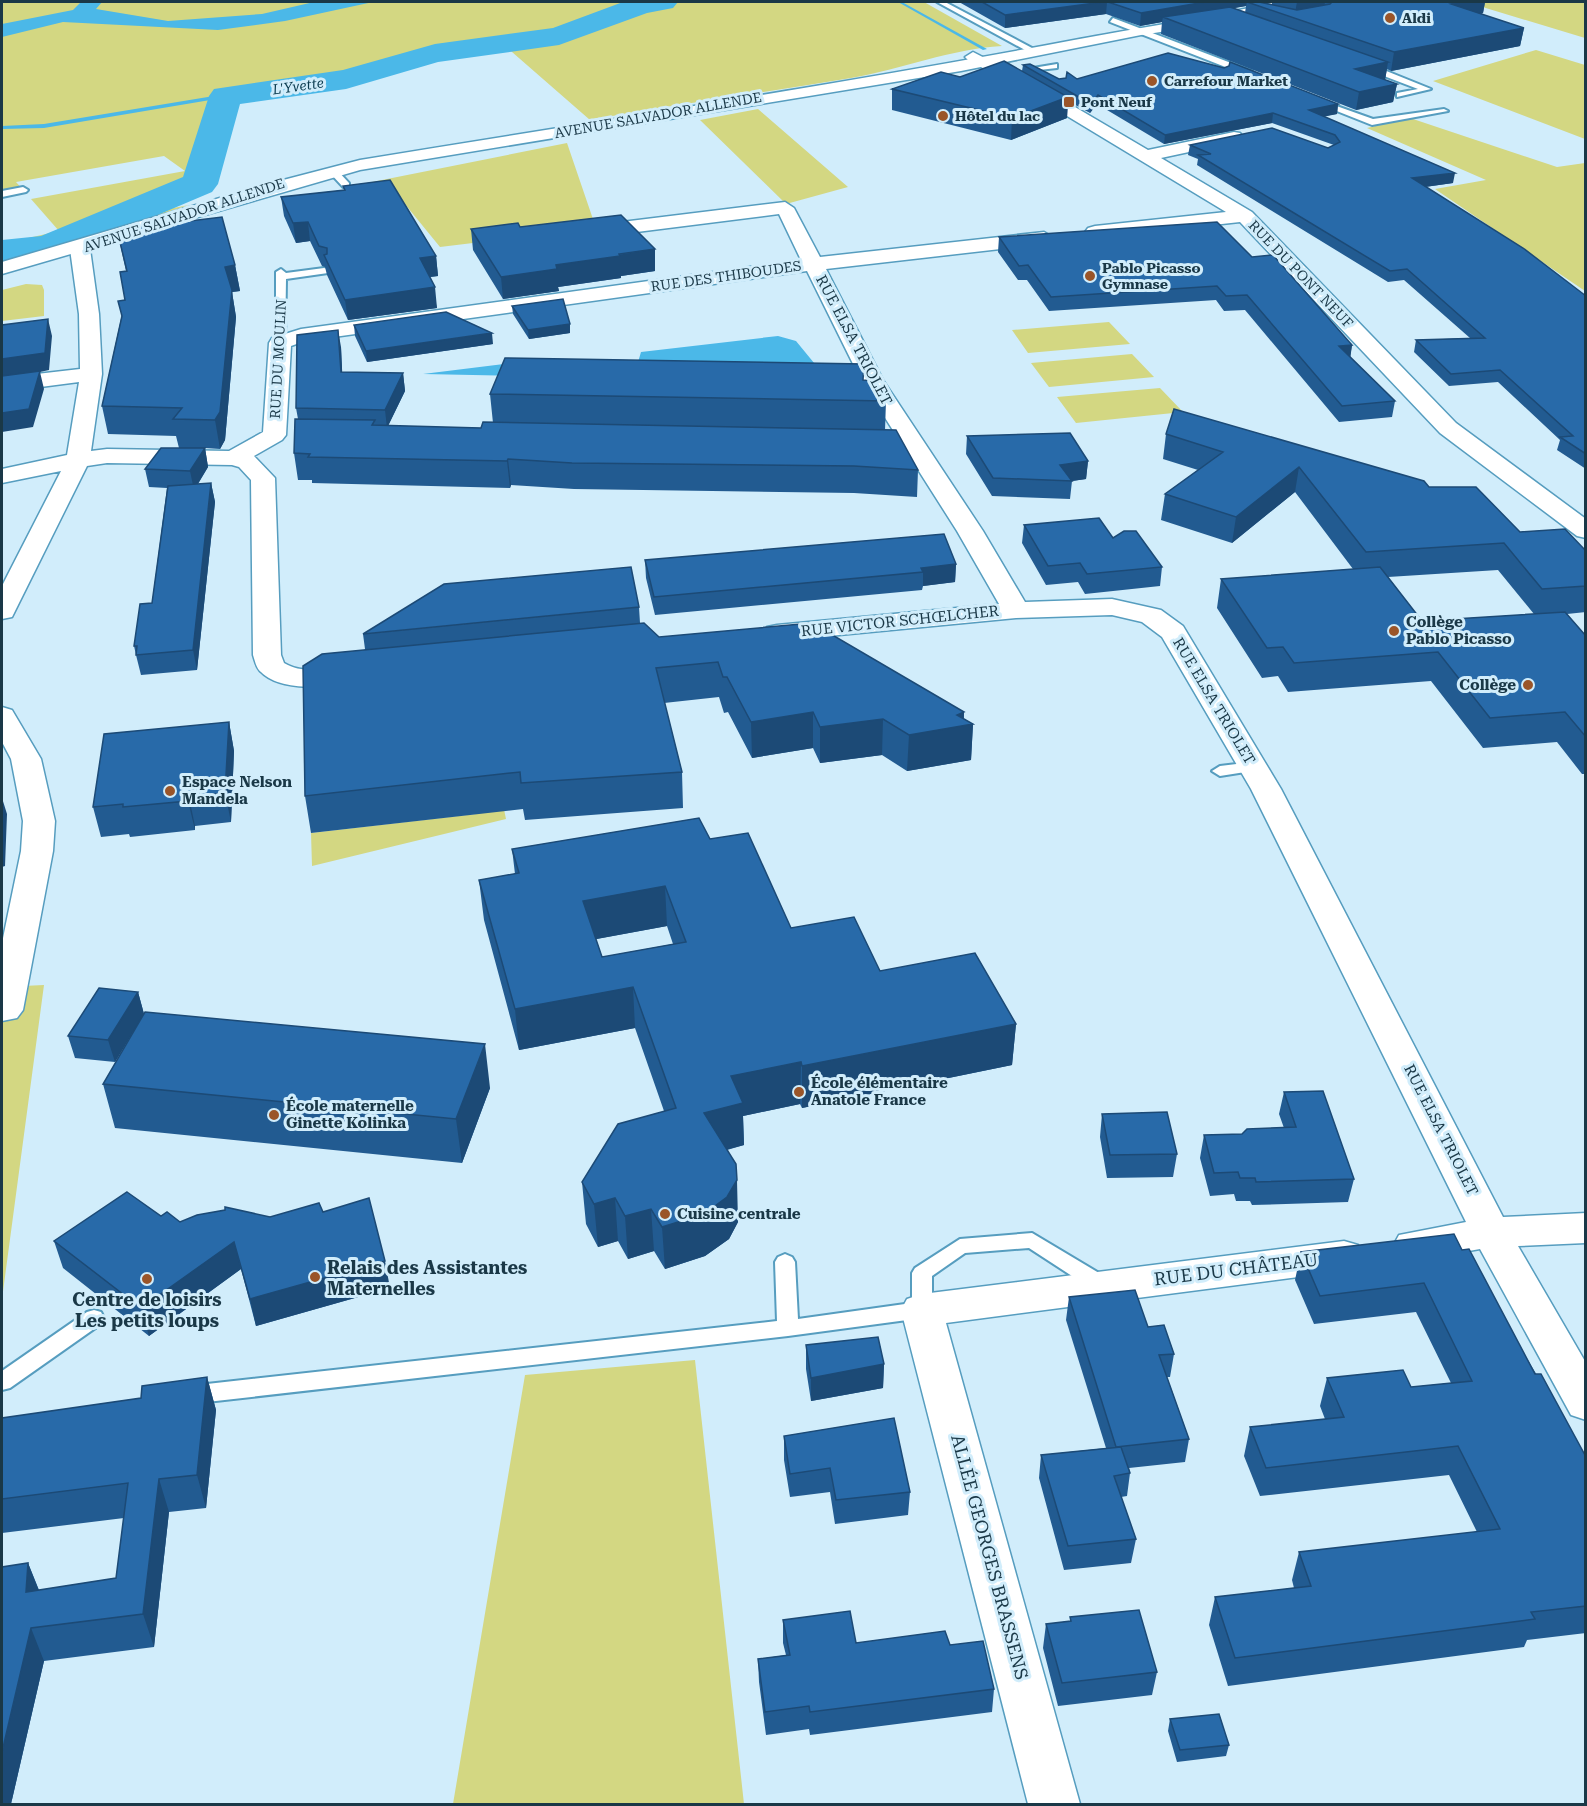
<svg xmlns="http://www.w3.org/2000/svg" width="1587" height="1806" font-family="'Roboto Serif',serif">
	<style>
		.green { fill: #d3d782 }
		.water { fill: #4bb8e8 }
		.lines { fill: none; stroke-linecap: round; stroke-linejoin: round }
		.stream { fill: #4bb8e8; fill-rule: evenodd }
		.river { fill: #4bb8e8; fill-rule: evenodd }
		.lane-casing { stroke: #569dbf; stroke-width: 4 }
		.street-casing { stroke: #569dbf; stroke-width: 3 }
		.secondary-casing { stroke: #569dbf; stroke-width: 3 }
		.lane { fill: #fff; fill-rule: evenodd }
		.street { fill: #fff; fill-rule: evenodd }
		.secondary { fill: #fff; fill-rule: evenodd }
		.wall { fill: #225b91; fill-rule: evenodd }
		.shaded-wall { fill: #1c4a76 }
		.building { fill: #286aa9; stroke: #1c4a76; stroke-width: 1.5; fill-rule: evenodd }
		.poi-dot { fill: #9a5529; stroke: #d1edfb; stroke-width: 2 }
		.labels { text-anchor: middle; dominant-baseline: central; stroke-width: 6; stroke-linejoin: round; paint-order: stroke }
		.far-poi-label { font-size: 14px; font-weight: bold; fill: #1a3847; stroke: #d1edfb; text-anchor: start }
		.far-water-label { font-size: 14px; font-style: italic; fill: #0a3b4f; stroke: #d1edfb }
		.far-street-label { font-size: 14px; fill: #1a3847; stroke: #d1edfb }
		.street-label { font-size: 15px; fill: #1a3847; stroke: #d1edfb }
		.poi-label { font-size: 15px; font-weight: bold; fill: #1a3847; stroke: #d1edfb; text-anchor: start }
		.near-poi-label { font-size: 18px; font-weight: bold; fill: #1a3847; stroke: #d1edfb; text-anchor: start }
		.near-street-label { font-size: 18px; fill: #1a3847; stroke: #d1edfb }
	</style>
	<rect width="100%" height="100%" fill="#d1edfb"/>
	<!-- green -->
	<path class="green" d="M2,2H924L1002,46C951,49 902,69 851,78C764,93 677,104 590,120L505,46L441,55L353,81L234,97L228,130L209,174L152,212L189,205L56,249L2,262V244L59,231L31,199L185,171L164,156L16,182L24,191L2,195Z
		M1466,2H1585V38Z
		M1536,50L1585,65V139L1433,81Z
		M758,109L848,187L786,204L700,120Z
		M1410,118L1557,167L1585,163V291L1435,189L1486,180L1367,128Z
		M567,143L596,228L440,247L400,198L357,185Z
		M26,284L42,285L44,290V316L2,321V290Z
		M1109,322L1130,344L1028,353L1012,330Z
		M1132,354L1154,377L1049,387L1031,363Z
		M1160,388L1183,412L1076,423L1057,397Z
		M500,790L506,819L312,866L311,833L476,814Z
		M44,985L2,1299V987Z
		M695,1360L744,1804H453L525,1375Z"/>
	<!-- water -->
	<path class="water" d="M81,2H102L96,9L168,21L262,14L314,2H373L285,21L218,30L63,22L2,37V24L73,10Z
		M778,336L796,341L819,369H636L641,352Z
		M553,358L571,377L423,374Z"/>
	<g class="lines">
		<!-- stream -->
		<path class="stream" d="M898,2H902L987,49L983,50Z
			M226,94L228,97L44,128L2,129V126L44,124Z"/>
		<!-- river -->
		<path class="river" d="M623,2H678L673,8L647,13L559,45L438,62L346,89L240,104L218,184L212,192L63,255L2,264V240L41,236L183,177L209,96L214,89L343,70L435,44L553,28Z"/>
		<defs>
			<path id="lane" d="M937,2H945L1032,48L1025,50Z
				M1113,18L1252,71L1253,73L1246,75L1110,22Z
				M1057,64V68L1039,70L1047,76L1043,78L1027,69Z
				M1363,64H1369L1431,89L1397,97V93L1418,89L1363,68Z
				M1314,98L1373,119L1444,109L1448,111L1372,125L1314,102Z
				M330,169H336L349,183V187H343L330,173Z
				M23,187L28,190L26,192L2,197V191Z
				M324,268L328,269V273L286,279L285,343L276,345V272L281,269L286,273Z
				M1253,762L1258,764L1261,767L1258,770L1220,776L1212,771L1220,766Z
				M1032,1233L1109,1279L1112,1285L1109,1291L1102,1293L1095,1291L1029,1248L965,1253L932,1276V1310L929,1316L922,1318L788,1336L189,1404L181,1401L178,1395L181,1389L189,1386L777,1321L775,1262L778,1257L785,1254L792,1257L795,1262L798,1319L912,1303V1273L915,1268L960,1239Z
				M94,1310L101,1312L104,1318L101,1324L10,1388L2,1390V1371L87,1312Z"/>
			<path id="street" d="M973,52L1041,87L1148,150L1234,132L1240,133L1243,137L1240,141L1161,158L1252,212L1456,423L1586,519V538L1577,536L1440,433L1240,222L1095,238L1088,236L1085,232L1088,228L1095,226L1226,212L1029,93L968,60L965,57Z
				M785,202L794,208L820,257L1044,232L1054,238L1044,244L826,269L883,380L983,531L1025,602L1112,599L1161,610L1183,626L1281,789L1503,1217L1586,1213V1243L1518,1246L1586,1363V1420L1571,1415L1480,1249L1413,1261L1399,1257L1393,1246L1399,1235L1466,1222L1251,789L1162,637L1142,622L1112,615L1016,618L777,641L767,639L763,633L767,627L777,625L999,604L957,531L861,380L807,271L305,341L291,346L286,435L282,440L254,456L275,478L281,655L284,663C307,677 333,664 357,670L361,676L357,682C333,688 280,692 261,672C256,668 255,661 253,655L251,480L239,467L232,465L107,463L87,466L15,611L12,617L2,619V586L61,471L2,483V469L67,455L79,382L2,392V378L80,369L79,314L70,249L73,245L80,243L90,249L99,314L102,374L91,451L107,449L229,451L263,432L269,343L272,338L301,329L801,260L779,214L589,238L579,232L589,226Z
				M2,707L12,710L41,759L55,821L53,851L23,1010L17,1018L2,1021V943L21,851L23,821L11,759L2,742Z
				M1344,1241L1358,1245L1364,1256L1358,1267L1344,1271L946,1323L1080,1804H1028L901,1310L907,1299L922,1294Z"/>
			<path id="secondary" d="M1275,2H1298L1296,5L1226,22L1141,35L961,71L360,170L2,274V262L264,185L360,160C598,121 837,85 1074,40C1141,27 1209,18 1275,2Z"/>
		</defs>
		<!-- lane casing -->
		<use href="#lane" class="lane-casing"/>
		<!-- street casing -->
		<use href="#street" class="street-casing"/>
		<!-- secondary casing -->
		<use href="#secondary" class="secondary-casing"/>
		<!-- lane -->
		<use href="#lane" class="lane"/>
		<!-- street -->
		<use href="#street" class="street"/>
		<!-- secondary -->
		<use href="#secondary" class="secondary"/>
	</g>
	<!-- wall -->
	<path class="wall" d="M959,2H1259L1272,4V2H1485L1483,13L1481,14L1524,28L1520,46L1391,71L1387,69L1385,80L1397,84L1393,102L1356,110L1161,34L1162,22L1140,26L1106,14L1005,28ZM1246,6L1245,13L1233,8Z
		M1023,65L1059,79H1077L1338,104L1337,114L1324,116L1453,183L1425,187L1586,296V469L1557,450L1560,440L1498,382L1449,386L1414,352L1416,340L1470,338L1404,280L1388,282L1197,165L1198,159L1188,155L1190,145L1328,148L1334,145L1272,123L1164,144L1097,104L1090,113L1068,101L1067,118L1011,140L892,110V89L960,77L1022,71Z
		M343,186L436,256L438,276L429,277L437,308L348,320L327,275L325,267L322,266L310,241L296,243L284,216L281,197L344,190Z
		M520,227L655,249V271L621,276V278L558,287L559,291L503,299L473,250L471,229Z
		M117,230L235,265L240,291L232,292L236,317L225,440L220,449L205,448L208,467L198,484L211,483L215,502L197,670L141,675L136,655L134,646L152,603L167,488L149,487L145,469L179,448L176,436L108,434L102,406L125,300L126,271Z
		M999,237L1252,257L1352,345L1350,357L1395,401L1392,417L1339,422L1245,310L1224,311L1216,300L1049,311L1027,280H1018L998,252Z
		M512,306L570,324V333L529,339L513,314Z
		M354,325L493,344L367,362L355,336Z
		M341,347L342,372L403,373L405,391L388,426L481,428L493,423L490,394L863,380L886,401L885,430L918,470L917,497L854,493L574,489L511,485L510,488L312,483V480H298L294,453L298,419L296,408Z
		M1166,434L1429,487L1520,532L1586,551V612L1567,614L1586,636V774H1582L1557,742L1483,748L1431,681L1288,692L1278,676L1262,678L1217,608L1221,579L1353,569L1295,492L1232,543L1161,520L1165,494L1198,470L1163,459ZM1498,570L1534,614L1422,621L1388,577Z
		M967,436L1088,461L1086,479L1072,481L1070,499L992,496L966,454Z
		M1024,525L1113,538L1162,567L1160,586L1085,594L1078,582L1046,585L1022,543Z
		M645,560L956,564L955,582L923,586L922,590L655,615L646,578Z
		M639,607L640,623L659,637L964,712V719L973,724L971,760L907,771L882,755L820,763L813,748L752,758L728,712L724,713L719,697L664,703L682,772L683,808L525,820L523,809L311,833L305,796L365,649L363,634Z
		M229,722L234,751L231,822L195,826V830L130,837L129,834L101,837L93,807Z
		M710,839L791,928L880,971L1016,1024L1012,1065L802,1108L800,1104L743,1116L744,1145L727,1150L738,1222L729,1239L705,1256L665,1269L654,1251L628,1259L618,1241L598,1247L586,1224L582,1182L664,1111L635,1028L519,1050L484,920L479,880L515,874L512,849ZM667,926L673,944L602,957L596,939Z
		M138,992L144,1014L115,1062L75,1058L68,1036Z
		M103,1084L490,1088L462,1163L115,1128Z
		M1284,1092L1354,1179L1348,1202L1252,1205L1250,1201H1236L1234,1194L1210,1196L1200,1158L1204,1135L1242,1134L1284,1128L1279,1114Z
		M1102,1114L1177,1154L1173,1177L1107,1178L1100,1137Z
		M323,1212L390,1288L256,1326L241,1269L149,1336L63,1268L54,1241L161,1216L180,1222L270,1217Z
		M1462,1250L1586,1457V1633L1527,1640L1524,1647L1228,1686L1209,1625L1215,1597L1294,1588L1292,1580L1299,1552L1477,1532L1449,1475L1260,1496L1244,1456L1250,1427L1325,1419L1320,1406L1327,1378L1411,1387L1451,1383L1416,1312L1314,1324L1295,1280L1301,1252Z
		M1069,1297L1148,1327L1174,1354L1170,1377H1167L1189,1439L1185,1462L1129,1468L1130,1473L1127,1496L1121,1497L1136,1539L1131,1563L1064,1570L1039,1478L1041,1455L1106,1448L1066,1320Z
		M806,1345L884,1364L883,1388L811,1401L806,1369Z
		M207,1377L216,1410L206,1508L169,1512L154,1647L44,1661L11,1804L28,1563L39,1590L116,1578L124,1518L2,1533V1418L141,1398Z
		M784,1436L910,1492L908,1515L835,1524L830,1492L790,1497L784,1460Z
		M1070,1617L1157,1672L1152,1695L1058,1706L1043,1648L1046,1624L1070,1621Z
		M783,1620L856,1643L950,1645L994,1689L992,1712L810,1735L809,1729L766,1735L759,1682L758,1659L786,1655L783,1643Z
		M1170,1719L1229,1745L1226,1756L1177,1762L1168,1731Z"/>
	<!-- shaded-wall -->
	<path class="shaded-wall" d="M1103,2H1107L1106,14L1005,28V15Z
		M1205,2H1252H1247L1246,6L1170,20L1163,17L1162,22L1140,26L1141,13Z
		M1297,2H1325L1323,16L1294,18Z
		M1461,2H1485L1483,13L1448,22L1451,4Z
		M1524,28L1520,46L1391,71L1394,52Z
		M1388,62L1385,80L1355,69Z
		M1397,84L1393,102L1356,110L1359,92Z
		M1098,95L1097,104L1090,113L1091,104Z
		M1068,97L1067,118L1011,140L1012,118Z
		M1338,104L1337,114L1308,120L1309,110Z
		M1273,113L1272,123L1164,144L1165,135Z
		M1455,173L1453,183L1410,189L1412,178Z
		M308,222L310,241L296,243L293,223Z
		M655,249V271L621,276V278L558,287L559,291L503,299L501,277L556,265Z
		M436,256L438,276L422,278L420,258Z
		M235,265L240,291L232,292L236,317L225,440L220,449L215,420L225,267Z
		M435,287L437,308L348,320L345,300Z
		M48,319L52,336L49,370L40,372L44,389L33,427L2,432V359Z
		M570,324V333L529,339L528,330Z
		M338,330L341,347L343,389L341,372Z
		M492,333L493,344L367,362L366,351Z
		M1352,345L1350,360L1339,346Z
		M403,373L405,391L387,428L385,410Z
		M205,448L208,467L194,490L190,471Z
		M508,459L511,485L510,488L507,461Z
		M1088,461L1086,479L1072,481L1060,465Z
		M1299,467L1295,492L1232,543L1236,517Z
		M211,483L215,502L197,670L193,650Z
		M956,564L955,582L923,586V572L921,568Z
		M813,712V748L752,758L751,722Z
		M964,712L963,726L973,724L971,760L907,771L909,735Z
		M883,719L882,755L820,763V727Z
		M229,722L234,751L231,822L225,793Z
		M189,797L195,826V830L188,801Z
		M2,798L7,814L5,866L2,867Z
		M665,886L667,926L586,941L583,901Z
		M633,987L635,1028L519,1050L515,1009Z
		M138,992L144,1014L115,1062L108,1040Z
		M1016,1024L1012,1065L802,1108V1066Z
		M485,1044L490,1088L462,1163L456,1119Z
		M801,1062L800,1104L743,1116L744,1145L706,1155L704,1113L731,1076Z
		M737,1180L738,1222L729,1239L705,1256L665,1269L662,1227Z
		M615,1198L618,1241L598,1247L594,1204Z
		M651,1209L654,1251L628,1259L625,1216Z
		M234,1242L241,1269L149,1336L141,1308Z
		M385,1261L390,1288L256,1326L250,1299Z
		M884,1364L883,1388L811,1401V1378Z
		M207,1377L216,1410L206,1508L197,1475Z
		M159,1479L169,1512L154,1647L143,1614Z
		M28,1563L41,1596L26,1592Z
		M31,1628L44,1661L11,1804H2V1752Z"/>
	<!-- building -->
	<path class="building" d="M982,2H1103L1005,15Z
		M1108,2H1205L1141,13Z
		M1247,2H1259L1297,10L1330,4L1332,2H1461L1451,4L1524,28L1394,52Z
		M1230,7L1388,62L1355,69L1397,84L1359,92L1163,17Z
		M1168,53L1224,68L1229,66L1230,62L1338,104L1309,110L1455,173L1412,178L1523,248L1586,296V454L1560,437L1573,436L1500,370L1451,374L1416,340L1485,338L1407,269L1390,271L1198,155L1211,154L1190,145L1272,128L1328,148L1340,142L1335,135L1273,113L1165,135L1098,95L1091,104L1023,65L1030,64L1059,79L1066,78L1067,72L1077,79Z
		M1004,61L1068,97L1012,118L892,89L941,72L960,77Z
		M390,180L436,256L420,258L435,287L345,300L324,255L327,254V248L319,246L308,222L293,223L281,197L345,190L343,186Z
		M621,215L655,249L619,254L620,256L556,265L557,269L501,277L471,229L518,223L520,227Z
		M222,217L235,265L225,267L232,290L220,412L215,420L173,419L182,408L102,406L122,316L118,301L125,300L120,272L127,271L117,230Z
		M1217,222L1252,257L1273,255L1352,345L1339,346L1395,401L1342,406L1247,295L1226,296L1217,286L1051,297L1028,265L1019,266L999,237Z
		M563,299L570,324L528,330L512,306Z
		M446,312L492,333L366,351L354,325Z
		M48,319L45,353L2,359V325Z
		M338,330L341,372L403,373L385,410L296,408L297,335Z
		M505,358L864,364L863,380L875,381L886,401L490,394Z
		M40,371L29,409L2,413V376Z
		M1174,409L1424,481L1429,487H1476L1520,532L1565,529L1586,551V586L1542,589L1504,543L1366,552L1299,467L1236,517L1165,494L1223,452L1166,434Z
		M295,419L375,420L372,425L481,428L483,422L896,430L918,470L854,466L572,463L508,459L507,461L308,457L310,454L294,453Z
		M1070,433L1088,461L1060,465L1072,481L993,478L967,436Z
		M161,448H205L190,471L145,469Z
		M211,483L193,650L136,655L137,646H134L140,604L152,603L168,486Z
		M1099,518L1113,538L1124,531H1136L1162,567L1087,574L1080,563L1048,566L1024,525Z
		M944,534L956,564L921,568L923,572L654,597L645,560Z
		M631,567L639,607L363,634L444,584Z
		M1380,567L1422,621L1565,612L1586,636V737L1565,712L1490,718L1438,652L1294,663L1283,647L1267,648L1221,579Z
		M644,623L659,637L812,623L964,712L957,715L973,724L909,735L883,719L820,727L813,712L751,722L727,677H723L718,662L656,668L682,772L521,783L520,772L305,796L303,666L322,654Z
		M229,722L225,793L189,797L188,801L123,807V804L93,807L104,734Z
		M699,818L710,839L748,833L791,928L854,917L880,971L975,953L1016,1024L802,1066L801,1062L731,1076L743,1103L704,1113L736,1164L737,1180L727,1197L704,1214L662,1227L651,1209L625,1216L615,1198L594,1204L582,1182L618,1124L676,1108L633,987L515,1009L479,880L519,873L512,849ZM665,886L686,942L602,957L583,901Z
		M99,988L138,992L108,1040L68,1036Z
		M145,1012L485,1044L456,1119L103,1084Z
		M1323,1091L1354,1179L1256,1182L1255,1178H1240L1238,1172L1214,1173L1204,1135L1242,1134L1247,1129L1296,1127L1284,1092Z
		M1167,1112L1177,1154L1110,1155L1102,1114Z
		M127,1192L161,1216L167,1212L180,1222L197,1215L225,1210V1207L270,1217L319,1203L323,1212L369,1198L385,1261L250,1299L234,1242L141,1308L54,1241Z
		M1454,1234L1462,1250L1469,1249L1535,1374H1541L1586,1457V1606L1531,1612L1535,1619L1235,1658L1215,1597L1311,1586L1299,1552L1500,1529L1458,1446L1266,1468L1250,1427L1344,1417L1327,1378L1403,1370L1411,1387L1472,1381L1424,1283L1320,1296L1301,1252Z
		M1135,1290L1148,1327L1164,1325L1174,1354L1159,1355L1189,1439L1116,1447L1069,1297Z
		M878,1337L884,1364L811,1378L806,1345Z
		M207,1377L197,1475L159,1479L143,1614L31,1628L2,1752V1567L28,1563L26,1592L116,1578L128,1483L2,1499V1418L141,1398L142,1386Z
		M894,1418L910,1492L836,1500L830,1468L790,1474L784,1436Z
		M1121,1447L1130,1473L1114,1476L1136,1539L1068,1546L1041,1455Z
		M1139,1610L1157,1672L1062,1683L1046,1624L1071,1621L1070,1617Z
		M850,1611L856,1643L945,1631L950,1645L983,1641L994,1689L810,1712L809,1706L765,1712L758,1659L790,1655L783,1620Z
		M1219,1714L1229,1745L1180,1750L1170,1719Z"/>
	<!-- markers -->
	<g class="poi-dot">
		<circle cx="1390" cy="18" r="6"/>
		<circle cx="1152" cy="81" r="6"/>
		<rect x="1063" y="96" width="12" height="12" rx="3"/>
		<circle cx="943" cy="116" r="6"/>
		<circle cx="1090" cy="276" r="6"/>
		<circle cx="1394" cy="631" r="6"/>
		<circle cx="1528" cy="685" r="6"/>
		<circle cx="170" cy="791" r="6"/>
		<circle cx="799" cy="1092" r="6"/>
		<circle cx="274" cy="1115" r="6"/>
		<circle cx="665" cy="1214" r="6"/>
		<circle cx="315" cy="1277" r="6"/>
		<circle cx="147" cy="1279" r="6"/>
	</g>
	<g class="labels">
		<!-- far-poi labels -->
		<g class="far-poi-label">
			<text x="1402" y="18">Aldi</text>
			<text x="1164" y="81">Carrefour Market</text>
			<text x="1081" y="102">Pont Neuf</text>
			<text x="955" y="116">Hôtel du lac</text>
			<text x="1102" y="268">Pablo Picasso<tspan x="1102" dy="16">Gymnase</tspan></text>
		</g>
		<!-- far-water labels -->
		<g class="far-water-label">
			<text transform="translate(298 86) rotate(-8)">L'Yvette</text>
		</g>
		<!-- far-street labels -->
		<g class="far-street-label">
			<text transform="translate(658 115) rotate(-10)">AVENUE SALVADOR ALLENDE</text>
			<text transform="translate(184 215) rotate(-18)">AVENUE SALVADOR ALLENDE</text>
			<text transform="translate(1301 274) rotate(46)">RUE DU PONT NEUF</text>
			<text transform="translate(726 276) rotate(-8)">RUE DES THIBOUDES</text>
			<text transform="translate(278 359) rotate(-87)">RUE DU MOULIN</text>
		</g>
		<!-- street labels -->
		<g class="street-label">
			<text transform="translate(854 340) rotate(62)">RUE ELSA TRIOLET</text>
			<text transform="translate(900 621) rotate(-6)">RUE VICTOR SCHŒLCHER</text>
			<text transform="translate(1214 701) rotate(59)">RUE ELSA TRIOLET</text>
			<text transform="translate(1441 1130) rotate(63)">RUE ELSA TRIOLET</text>
		</g>
		<!-- poi labels -->
		<g class="poi-label">
			<text x="1406" y="622">Collège<tspan x="1406" dy="17">Pablo Picasso</tspan></text>
			<text x="1516" y="685" text-anchor="end">Collège</text>
			<text x="182" y="782">Espace Nelson<tspan x="182" dy="17">Mandela</tspan></text>
			<text x="811" y="1083">École élémentaire<tspan x="811" dy="17">Anatole France</tspan></text>
			<text x="286" y="1106">École maternelle<tspan x="286" dy="17">Ginette Kolinka</tspan></text>
			<text x="677" y="1214">Cuisine centrale</text>
		</g>
		<!-- near-poi labels -->
		<g class="near-poi-label">
			<text x="327" y="1267">Relais des Assistantes<tspan x="327" dy="21">Maternelles</tspan></text>
			<text x="147" y="1299" text-anchor="middle">Centre de loisirs<tspan x="147" dy="21">Les petits loups</tspan></text>
		</g>
		<!-- near-street labels -->
		<g class="near-street-label">
			<text transform="translate(1236 1269) rotate(-7)">RUE DU CHÂTEAU</text>
			<text transform="translate(990 1557) rotate(75)">ALLÉE GEORGES BRASSENS</text>
		</g>
	</g>
	<!-- border -->
	<rect width="1587" height="1806" fill="none" stroke="#1a3847" stroke-width="6"/>
</svg>
